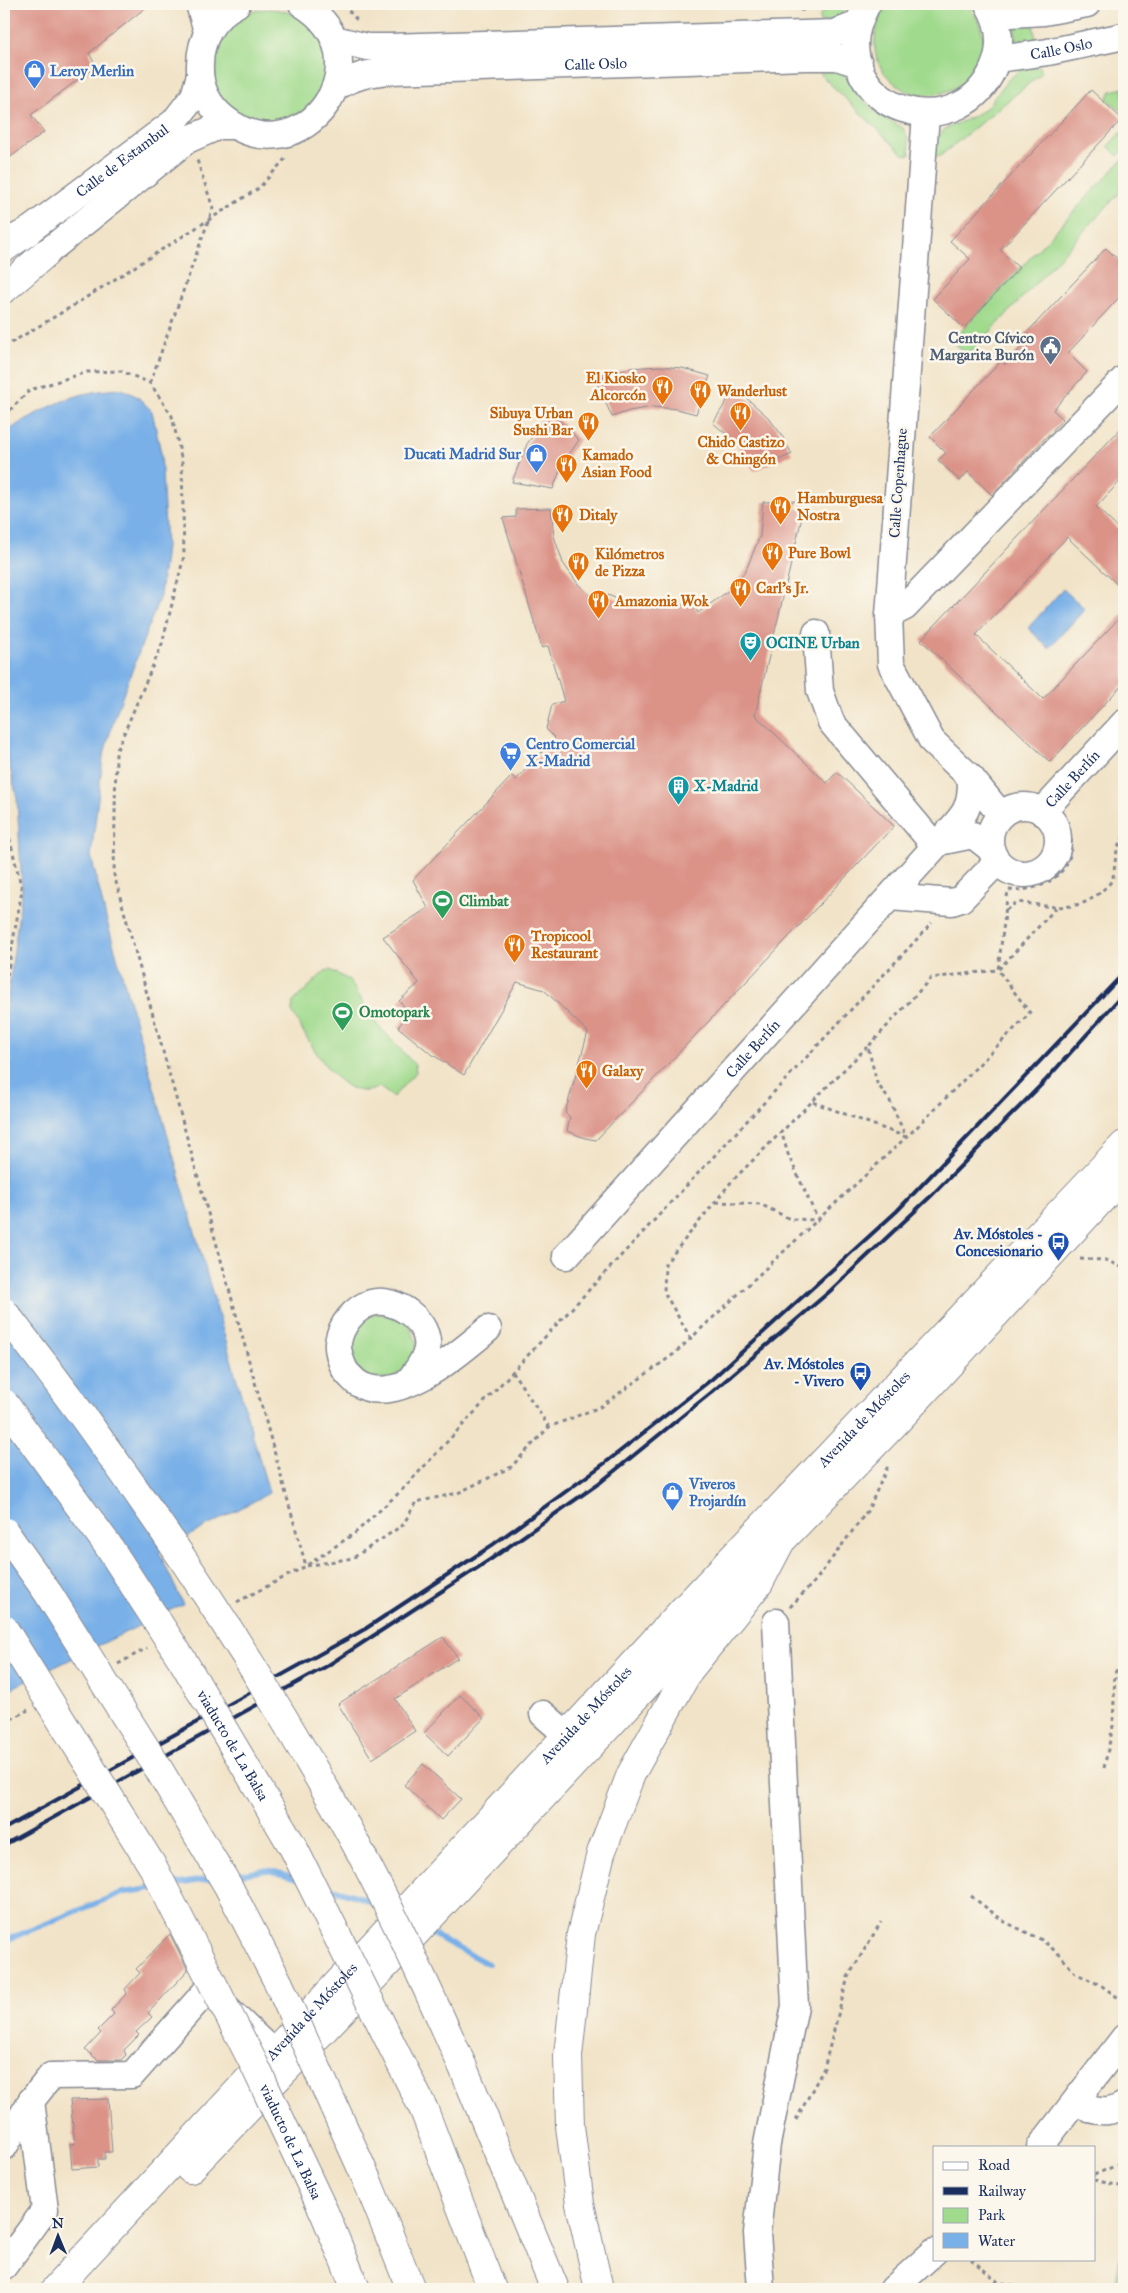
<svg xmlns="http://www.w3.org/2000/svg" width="1128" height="2293" font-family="'IM FELL Great Primer',serif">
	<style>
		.green { fill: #a0da8d; stroke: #5e8476 }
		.water { fill: #79b0e8; stroke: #4a70a3 }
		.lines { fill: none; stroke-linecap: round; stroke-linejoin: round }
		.stream { stroke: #79b0e8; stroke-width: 5.5 }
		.building { fill: #db9388 }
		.minor-casing { stroke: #868992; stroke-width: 29 }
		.major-casing { stroke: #868992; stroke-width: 30 }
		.highway-casing { stroke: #868992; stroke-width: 30 }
		.path { stroke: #868992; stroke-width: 3; stroke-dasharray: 4 4; stroke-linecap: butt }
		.minor { stroke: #fff; stroke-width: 26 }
		.major { stroke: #fff; stroke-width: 28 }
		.highway { stroke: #fff; stroke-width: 28 }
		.rail { stroke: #1b2f5e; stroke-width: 4 }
		.highway-bridge-casing { stroke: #868992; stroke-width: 30; stroke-linecap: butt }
		.highway-bridge { stroke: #fff; stroke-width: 28 }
		.labels { text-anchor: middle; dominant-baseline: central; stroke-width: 5; stroke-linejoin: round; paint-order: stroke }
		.street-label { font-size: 15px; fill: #1b2f5e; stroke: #fbf7ec }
		.shop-label { font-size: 15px; font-weight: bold; fill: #366cbe; stroke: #fbf7ec; text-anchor: start }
		.service-label { font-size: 15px; font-weight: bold; fill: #4e5e75; stroke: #fbf7ec; text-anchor: end }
		.food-label { font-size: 15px; font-weight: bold; fill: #c56008; stroke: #fbf7ec; text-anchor: start }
		.culture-label { font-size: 15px; font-weight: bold; fill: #0d838f; stroke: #fbf7ec; text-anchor: start }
		.leisure-label { font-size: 15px; font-weight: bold; fill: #27864d; stroke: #fbf7ec; text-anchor: start }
		.transit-label { font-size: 15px; font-weight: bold; fill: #164399; stroke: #fbf7ec; text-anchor: end }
	</style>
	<rect width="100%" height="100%" fill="#fbf7ec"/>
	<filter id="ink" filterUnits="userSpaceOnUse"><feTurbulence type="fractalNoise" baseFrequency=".02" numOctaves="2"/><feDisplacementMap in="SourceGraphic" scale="10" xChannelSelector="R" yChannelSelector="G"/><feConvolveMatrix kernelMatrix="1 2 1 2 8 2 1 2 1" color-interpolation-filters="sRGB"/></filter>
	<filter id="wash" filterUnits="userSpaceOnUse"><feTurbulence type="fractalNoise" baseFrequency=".0096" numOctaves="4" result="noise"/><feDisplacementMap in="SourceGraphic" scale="20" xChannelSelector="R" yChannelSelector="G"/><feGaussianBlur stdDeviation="1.12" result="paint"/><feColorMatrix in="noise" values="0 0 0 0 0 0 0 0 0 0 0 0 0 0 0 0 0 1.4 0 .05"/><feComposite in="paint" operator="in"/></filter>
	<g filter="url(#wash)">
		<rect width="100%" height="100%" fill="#f1e3c7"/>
		<!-- green -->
		<path class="green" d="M830,4H850C842,16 834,20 820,23V15Z
			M890,4L969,5C975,15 981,24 983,36C990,85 923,115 890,79C882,71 876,61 875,49C874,32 877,16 890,4Z
			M212 66a57 57 0 1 1 114 0a57 57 0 1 1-114 0Z
			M1033,23L1037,47L1016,48L1015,28L1017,25Z
			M1040,66L1042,73L940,156L931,157L934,142L945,129L972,117L986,108L1008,80L1020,70Z
			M822,67L835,69L845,75L862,99L877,113L903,128L908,139L910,155L903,154L821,75Z
			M1124,88V113L1107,99L1111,91Z
			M1124,129V150L1118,156L1108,146Z
			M1124,158V188L968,356L952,341Z
			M330,970L349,980L377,1024L415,1065L416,1072L393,1097L379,1087C342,1109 308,1039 292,1012L293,1002L325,971Z
			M375,1312L407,1321L417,1343L410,1365L391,1379L369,1377L352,1364L350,1332Z
			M1124,2231V2289H1115Z"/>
		<!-- water -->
		<path class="water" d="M122,389L138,397L152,411L161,453L166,547L160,596L115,716L103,757L91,856L106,918L269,1493L159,1552L183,1604L4,1692V1025L22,890L17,798L4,742V436C12,427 21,422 32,416C66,398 83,391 122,389Z
			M1063,589L1085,609L1049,648L1028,628Z"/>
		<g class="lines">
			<!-- stream -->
			<path class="stream" d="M231,1876L268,1870L300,1879
				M172,1885L215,1878
				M323,1886L363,1898L376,1905
				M426,1931L488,1964
				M4,1941L121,1893L155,1888"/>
		</g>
		<g id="blocks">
			<!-- building -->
			<path class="building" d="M4,4H150L89,53L96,66L31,115L44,132L4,162Z
				M1091,90L1122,119L1000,250L1019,268L964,328L933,299L970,259L950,241Z
				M1106,248L1124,265V292L1068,353L1087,372L1053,410L1063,419L992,495L968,472L960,481L938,460L946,453L930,437L1001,361L1005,365L1025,343L1021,339Z
				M660,366L682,368L710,376L696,414L677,409L652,407L629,411L612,417L595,379L629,368Z
				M735,388L768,417L781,434L792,454L754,471L737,443L713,423Z
				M550,412L579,440L563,463L553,489L512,482L527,444Z
				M1124,425V477L1096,507L1124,534V591L1067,537L976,635L1043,699L1124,613V683L1050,762L921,640Z
				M797,501V509H804L755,715L827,783L837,772L894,826L596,1140L585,1138L567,1131L570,1117L565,1113L588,1032L544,990L517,982L464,1075L430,1053L398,1027L410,1012L399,1001L419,983L383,937L428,908L413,880L512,776L516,780L555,738L546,729L552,705L564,701L548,646L542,648L503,518L516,517V509L551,508L554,536L563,563L578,584L601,605L608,595L631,605L649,608H669L693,602L698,613L728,591L746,570L760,536L763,502Z
				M443,1637L458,1658L395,1699L415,1731L372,1759L338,1704Z
				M460,1695L484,1718L448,1756L424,1733Z
				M423,1764L461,1799L441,1820L404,1785Z
				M170,1934L188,1970L148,2013L152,2017L136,2032L139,2035L124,2050L126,2055L121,2060H98L85,2050L101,2033L98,2030L114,2014L111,2010L127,1993L125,1989L140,1973L136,1969Z
				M108,2099L112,2152H105V2159H98V2167L72,2169L70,2144H75L70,2100Z"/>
		</g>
	</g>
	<g filter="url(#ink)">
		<use href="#blocks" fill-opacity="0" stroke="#868992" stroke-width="1"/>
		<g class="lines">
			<defs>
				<g id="minor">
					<path d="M199,4L207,31"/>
					<path d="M237,4C213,16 200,39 200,65C199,86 208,105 224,118C301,181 391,59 302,4"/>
					<path d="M867,4C861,17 855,29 855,44C857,121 963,139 993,69C1003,47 1000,24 988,4"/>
					<path d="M994,15L1044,12L1087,4"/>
					<path d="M334,39L367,47H389L835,33L858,24"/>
					<path id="s1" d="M998,59L1048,52L1124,36"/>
					<path id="s2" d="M335,88C353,76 369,73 390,71L805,57H837L859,64"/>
					<path d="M926,114L889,615L891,664L932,741L971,778L1001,815"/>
					<path id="s3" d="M8,241L27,232L174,122L194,96L200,75"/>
					<path d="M46,253L187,140L219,126H233"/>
					<path d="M889,615L905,607L1124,379"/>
					<path d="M816,633L820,691L831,722L935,846"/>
					<circle cx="1024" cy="840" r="34"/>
					<path id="s4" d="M1042,812L1124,723"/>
					<path d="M939,842C961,818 972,812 971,778"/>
					<path d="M890,897L952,902L961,899L997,862"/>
					<path id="s5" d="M566,1256L939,842L973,835L991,849"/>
					<path d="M408,1382C415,1373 425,1361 427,1349C431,1322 396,1296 371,1303C354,1308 341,1325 338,1342C337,1349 341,1362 344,1368C346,1373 352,1378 356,1382C394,1410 459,1354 488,1329"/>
					<path d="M543,1714L567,1735"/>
					<path d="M1080,2094L1089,2109C1103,2113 1112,2112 1124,2105"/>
					<path d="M4,2147L31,2101L51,2076L132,2075L207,1990L288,2067"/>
					<path d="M1040,2147L1124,2038"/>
					<path d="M4,2266L45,2210L31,2101"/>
					<path d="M761,2289L757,2233L767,2144L795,2006L776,1622"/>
					<path d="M893,2289L934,2252"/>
				</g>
				<g id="major">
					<path d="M190,2169L382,1969L781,1541L897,1421L1124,1175"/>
					<path id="s6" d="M55,2289L683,1610L1124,1145"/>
				</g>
				<path id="highway" d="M4,248L27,232
					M4,289L46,253
					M462,2065L555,2289
					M424,2110L492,2289
					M367,2180L411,2289
					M324,2212L356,2289
					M599,2289L580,2204L570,2126L568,2056L581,1934L601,1853L631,1774L689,1670L759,1583L781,1541"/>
			</defs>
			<!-- minor casing -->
			<use href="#minor" class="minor-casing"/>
			<!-- major casing -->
			<use href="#major" class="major-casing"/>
			<!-- highway casing -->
			<use href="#highway" class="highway-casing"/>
			<!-- path -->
			<path class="path" d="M345,4L346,8L358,21
				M738,4V12
				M800,10H804L803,4
				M4,347L71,307L259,188L285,159
				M150,383L213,208L197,160
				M4,416L30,390L87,372L121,371L150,383L172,416L182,462L184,556L162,644L116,752L114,875L306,1566L353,1558L403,1525L416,1502L458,1493L511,1467L549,1427L600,1407L674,1354L916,1128L1030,1013L998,970L1008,890C1051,893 1085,864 1066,819
				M4,815L22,890L4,993
				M1006,910L1017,902C1049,906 1078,915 1104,889C1107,886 1112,882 1113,877C1116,863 1114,849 1124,837
				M813,1102L906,1137L890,1101L877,1083L868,1047L931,978L998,970L1057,907
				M716,1202L760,1204L790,1219L818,1220L788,1154L782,1134
				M1080,1259L1105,1260L1124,1268
				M691,1339L664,1292L665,1264L732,1181L867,1047
				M512,1371L549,1427
				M237,1602L306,1566L355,1533L402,1490L932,923
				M790,1607L816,1580L868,1510L888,1466
				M118,1664L147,1648
				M4,1723L28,1710
				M1104,1768L1113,1726L1115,1673L1124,1657
				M1121,1775L1124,1774
				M971,1896L1005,1922L1042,1940L1060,1955L1075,1973L1102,1986L1124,2002
				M796,2120L824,2068L848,1977L881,1922
				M1094,2175L1124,2162
				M1094,2180L1124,2187
				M971,2259L998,2282L1032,2289"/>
			<!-- minor -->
			<use href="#minor" class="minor"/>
			<!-- major -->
			<use href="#major" class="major"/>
			<!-- highway -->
			<use href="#highway" class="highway"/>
			<!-- rail -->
			<path class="rail" d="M4,1829L365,1629L491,1546L605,1463L712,1379L897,1211L1124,973
				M4,1845L327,1666L491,1559L602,1481L712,1392L829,1292L931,1196L1045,1081L1124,993"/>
			<defs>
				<g id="highway-bridge">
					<path d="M4,1312C129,1472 242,1640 341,1817C386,1897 424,1981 462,2065"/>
					<path id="s7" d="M4,1403L107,1544L183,1661L293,1847L424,2110"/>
					<path d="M4,1531L48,1593L158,1768L228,1886L279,1984L367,2180"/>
					<path id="s8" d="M4,1629L153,1867L254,2064L324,2212"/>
				</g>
			</defs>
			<!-- highway-bridge casing -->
			<use href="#highway-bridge" class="highway-bridge-casing"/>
			<!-- highway-bridge -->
			<use href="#highway-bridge" class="highway-bridge"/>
		</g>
	</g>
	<!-- icons -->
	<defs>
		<symbol id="shop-pin" viewBox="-11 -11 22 30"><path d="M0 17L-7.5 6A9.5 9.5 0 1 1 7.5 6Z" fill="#3f7fe0" stroke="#fbf7ec"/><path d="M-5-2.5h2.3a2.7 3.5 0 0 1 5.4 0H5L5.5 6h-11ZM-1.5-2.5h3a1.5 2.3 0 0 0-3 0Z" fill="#fff"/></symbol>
		<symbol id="civic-pin" viewBox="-11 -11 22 30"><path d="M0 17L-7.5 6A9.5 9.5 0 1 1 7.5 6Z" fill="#5c6f8a" stroke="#fbf7ec"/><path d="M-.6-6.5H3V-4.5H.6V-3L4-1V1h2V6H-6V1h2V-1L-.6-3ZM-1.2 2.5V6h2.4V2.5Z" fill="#fff"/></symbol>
		<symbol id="restaurant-pin" viewBox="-11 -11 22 30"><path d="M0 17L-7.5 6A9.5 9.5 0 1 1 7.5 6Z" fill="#e8710a" stroke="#fbf7ec"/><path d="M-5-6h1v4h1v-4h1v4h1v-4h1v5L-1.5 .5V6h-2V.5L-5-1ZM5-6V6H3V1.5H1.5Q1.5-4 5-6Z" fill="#fff"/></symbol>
		<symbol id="theatre-pin" viewBox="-11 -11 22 30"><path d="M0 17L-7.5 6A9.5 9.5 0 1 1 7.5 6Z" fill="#0f9aa8" stroke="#fbf7ec"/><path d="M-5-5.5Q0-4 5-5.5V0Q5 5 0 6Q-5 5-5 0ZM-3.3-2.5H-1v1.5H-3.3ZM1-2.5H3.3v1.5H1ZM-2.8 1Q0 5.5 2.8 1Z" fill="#fff"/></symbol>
		<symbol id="supermarket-pin" viewBox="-11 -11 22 30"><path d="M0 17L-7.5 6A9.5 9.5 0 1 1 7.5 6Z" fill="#3f7fe0" stroke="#fbf7ec"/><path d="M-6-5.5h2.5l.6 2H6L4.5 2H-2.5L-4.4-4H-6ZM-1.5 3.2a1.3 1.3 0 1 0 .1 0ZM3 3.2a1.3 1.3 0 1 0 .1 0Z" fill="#fff"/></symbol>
		<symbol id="building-pin" viewBox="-11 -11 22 30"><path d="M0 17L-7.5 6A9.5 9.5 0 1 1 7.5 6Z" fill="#0f9aa8" stroke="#fbf7ec"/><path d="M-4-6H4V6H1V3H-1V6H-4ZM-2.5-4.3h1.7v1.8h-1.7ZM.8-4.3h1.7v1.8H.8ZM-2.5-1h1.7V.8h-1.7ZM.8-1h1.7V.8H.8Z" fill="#fff"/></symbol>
		<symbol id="stadium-pin" viewBox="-11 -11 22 30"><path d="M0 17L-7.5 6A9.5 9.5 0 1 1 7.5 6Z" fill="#2e9e5b" stroke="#fbf7ec"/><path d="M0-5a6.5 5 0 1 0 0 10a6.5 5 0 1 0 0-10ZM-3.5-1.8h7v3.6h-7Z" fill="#fff"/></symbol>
		<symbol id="bus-pin" viewBox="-11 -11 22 30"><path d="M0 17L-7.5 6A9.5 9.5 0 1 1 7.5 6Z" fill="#1a4fb4" stroke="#fbf7ec"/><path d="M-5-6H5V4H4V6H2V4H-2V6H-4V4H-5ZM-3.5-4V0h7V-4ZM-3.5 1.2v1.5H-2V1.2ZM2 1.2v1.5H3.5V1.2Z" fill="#fff"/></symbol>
	</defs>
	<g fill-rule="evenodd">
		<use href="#shop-pin" x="22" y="58" width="25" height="34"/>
		<use href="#civic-pin" x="1038" y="334" width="25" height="34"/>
		<use href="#restaurant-pin" x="650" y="374" width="25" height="34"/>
		<use href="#restaurant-pin" x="688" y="378" width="25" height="34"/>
		<use href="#restaurant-pin" x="728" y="400" width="25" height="34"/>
		<use href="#restaurant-pin" x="576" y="410" width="25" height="34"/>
		<use href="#shop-pin" x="524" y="442" width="25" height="34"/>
		<use href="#restaurant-pin" x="554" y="452" width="25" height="34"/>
		<use href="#restaurant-pin" x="768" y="494" width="25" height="34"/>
		<use href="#restaurant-pin" x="550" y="502" width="25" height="34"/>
		<use href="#restaurant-pin" x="760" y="540" width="25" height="34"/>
		<use href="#restaurant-pin" x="566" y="550" width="25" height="34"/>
		<use href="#restaurant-pin" x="728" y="576" width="25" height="34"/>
		<use href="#restaurant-pin" x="586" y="588" width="25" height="34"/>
		<use href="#theatre-pin" x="738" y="630" width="25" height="34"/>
		<use href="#supermarket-pin" x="498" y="740" width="25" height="34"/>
		<use href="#building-pin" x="666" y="774" width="25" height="34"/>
		<use href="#stadium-pin" x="430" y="888" width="25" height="34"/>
		<use href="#restaurant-pin" x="502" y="932" width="25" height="34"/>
		<use href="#stadium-pin" x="330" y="1000" width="25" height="34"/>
		<use href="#restaurant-pin" x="574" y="1058" width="25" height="34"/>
		<use href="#bus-pin" x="1046" y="1230" width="25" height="34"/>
		<use href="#bus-pin" x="848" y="1360" width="25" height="34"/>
		<use href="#shop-pin" x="660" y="1480" width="25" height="34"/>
	</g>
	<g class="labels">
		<!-- street labels -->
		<g class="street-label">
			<text stroke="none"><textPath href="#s1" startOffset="64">Calle Oslo</textPath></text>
			<text stroke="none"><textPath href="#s2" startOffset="264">Calle Oslo</textPath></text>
			<text stroke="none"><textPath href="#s3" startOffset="140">Calle de Estambul</textPath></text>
			<text transform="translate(898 483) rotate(-86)">Calle Copenhague</text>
			<text stroke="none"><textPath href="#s4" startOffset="45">Calle Berlín</textPath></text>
			<text stroke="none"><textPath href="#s5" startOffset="279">Calle Berlín</textPath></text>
			<text stroke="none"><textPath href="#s6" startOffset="1188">Avenida de Móstoles</textPath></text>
			<text stroke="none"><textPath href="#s6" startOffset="782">Avenida de Móstoles</textPath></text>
			<text stroke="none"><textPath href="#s7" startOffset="412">viaducto de La Balsa</textPath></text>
			<text stroke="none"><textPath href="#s6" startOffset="378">Avenida de Móstoles</textPath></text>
			<text stroke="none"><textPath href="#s8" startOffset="588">viaducto de La Balsa</textPath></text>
		</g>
		<!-- shop labels -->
		<g class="shop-label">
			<text x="50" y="71">Leroy Merlin</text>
			<text x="521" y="454" text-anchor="end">Ducati Madrid Sur</text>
			<text x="526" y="744">Centro Comercial<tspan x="526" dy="17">X-Madrid</tspan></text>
			<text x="689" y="1484">Viveros<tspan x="689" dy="17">Projardín</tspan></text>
		</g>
		<!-- service labels -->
		<g class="service-label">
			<text x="1034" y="338">Centro Cívico<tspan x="1034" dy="17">Margarita Burón</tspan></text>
		</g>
		<!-- food labels -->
		<g class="food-label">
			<text x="646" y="378" text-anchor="end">El Kiosko<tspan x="646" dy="17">Alcorcón</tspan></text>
			<text x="717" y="391">Wanderlust</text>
			<text x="573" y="413" text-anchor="end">Sibuya Urban<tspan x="573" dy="17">Sushi Bar</tspan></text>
			<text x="741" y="442" text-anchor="middle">Chido Castizo<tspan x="741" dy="17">&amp; Chingón</tspan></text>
			<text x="582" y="455">Kamado<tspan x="582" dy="17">Asian Food</tspan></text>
			<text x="797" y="498">Hamburguesa<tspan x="797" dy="17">Nostra</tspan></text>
			<text x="579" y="515">Ditaly</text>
			<text x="788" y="553">Pure Bowl</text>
			<text x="595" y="554">Kilómetros<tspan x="595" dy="17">de Pizza</tspan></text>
			<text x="756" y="588">Carl's Jr.</text>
			<text x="615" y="601">Amazonia Wok</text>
			<text x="531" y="936">Tropicool<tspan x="531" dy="17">Restaurant</tspan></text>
			<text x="602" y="1071">Galaxy</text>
		</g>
		<!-- culture labels -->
		<g class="culture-label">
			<text x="766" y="643">OCINE Urban</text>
			<text x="694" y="786">X-Madrid</text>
		</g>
		<!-- leisure labels -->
		<g class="leisure-label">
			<text x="459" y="901">Climbat</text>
			<text x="359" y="1012">Omotopark</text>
		</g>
		<!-- transit labels -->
		<g class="transit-label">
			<text x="1043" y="1234">Av. Móstoles -<tspan x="1043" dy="17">Concesionario</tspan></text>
			<text x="844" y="1364">Av. Móstoles<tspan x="844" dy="17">- Vivero</tspan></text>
		</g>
	</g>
	<!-- margin -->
	<rect width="1128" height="2293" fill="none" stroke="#fbf7ec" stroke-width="20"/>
	<!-- legend -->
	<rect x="933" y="2146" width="162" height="115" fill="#fbf7ec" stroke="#a1a7b3"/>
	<rect x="943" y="2162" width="25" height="8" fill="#ffffff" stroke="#a1a7b3"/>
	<text x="978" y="2170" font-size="15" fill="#1b2f5e">Road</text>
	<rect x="943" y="2187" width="25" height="8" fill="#1b2f5e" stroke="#a1a7b3"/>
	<text x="978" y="2196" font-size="15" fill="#1b2f5e">Railway</text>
	<rect x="943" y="2208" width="25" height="15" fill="#a0da8d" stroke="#a1a7b3"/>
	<text x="978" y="2220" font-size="15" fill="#1b2f5e">Park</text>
	<rect x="943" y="2233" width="25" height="15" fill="#79b0e8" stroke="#a1a7b3"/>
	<text x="978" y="2246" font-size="15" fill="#1b2f5e">Water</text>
	<!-- north arrow -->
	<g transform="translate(58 2236) rotate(359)" stroke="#fbf7ec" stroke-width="4" paint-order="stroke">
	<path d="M0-4L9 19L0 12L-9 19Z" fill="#1b2f5e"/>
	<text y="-8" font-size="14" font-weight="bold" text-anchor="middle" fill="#1b2f5e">N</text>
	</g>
</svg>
